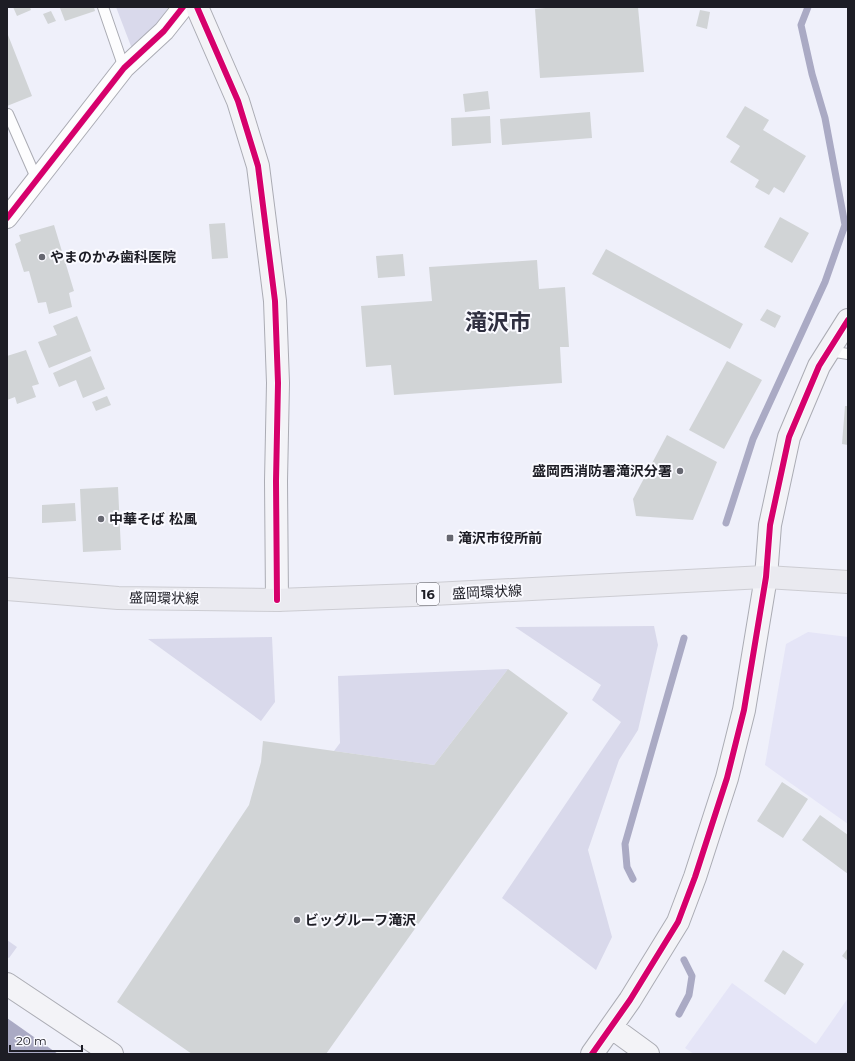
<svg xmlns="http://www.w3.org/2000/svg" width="855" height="1061" font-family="Montserrat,'Noto Sans JP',sans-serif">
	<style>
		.built { fill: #e5e5f7 }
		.green { fill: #d9d9eb }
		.water { fill: #aaaac4 }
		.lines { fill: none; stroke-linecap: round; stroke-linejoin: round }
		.stream { stroke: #aaaac4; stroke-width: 7 }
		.building { fill: #d1d4d6 }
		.lane-casing { stroke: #abacb4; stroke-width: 12 }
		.street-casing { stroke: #abacb4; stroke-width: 22 }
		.secondary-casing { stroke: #abacb4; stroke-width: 24 }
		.primary-casing { stroke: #ccccd2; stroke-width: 24 }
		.lane { stroke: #fdfdfe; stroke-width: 10 }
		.street { stroke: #fdfdfe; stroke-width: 20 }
		.secondary { stroke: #f3f3f7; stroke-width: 22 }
		.primary { stroke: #eaeaf0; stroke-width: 22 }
		.cycleway-casing { stroke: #fafaff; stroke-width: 8 }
		.cycleway { stroke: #d6006c; stroke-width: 6 }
		.poi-dot { fill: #666770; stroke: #fafaff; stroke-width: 1.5 }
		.labels { text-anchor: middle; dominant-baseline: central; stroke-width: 4; stroke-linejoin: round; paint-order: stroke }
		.shield { fill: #fafaff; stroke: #5f5f66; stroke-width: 1 }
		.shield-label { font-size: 13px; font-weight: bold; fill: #1d1d25 }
		.poi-label { font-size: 14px; font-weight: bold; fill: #1d1d25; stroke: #fafaff; text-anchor: start }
		.street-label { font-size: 14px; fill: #1d1d25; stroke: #fafaff }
		.town-label { font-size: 22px; font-weight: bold; fill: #2e2e3f; stroke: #fafaff }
	</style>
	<rect width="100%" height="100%" fill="#eff0fa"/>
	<!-- built -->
	<path class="built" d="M808,632L848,637V824L765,765L786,644Z
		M732,983L816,1044L848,998V1054H694L685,1048Z"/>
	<!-- green -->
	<path class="green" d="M116,7H169L134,54Z
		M654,626L658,645L638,730L619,760L588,850L612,937L596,970L502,898L621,722L592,700L601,685L515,627Z
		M272,637L275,702L261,721L148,639Z
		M508,669L434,765L334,751L340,743L338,676Z
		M7,940L17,947L9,958L7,957Z"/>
	<!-- water -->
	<path class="water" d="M7,1018L58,1054H7Z"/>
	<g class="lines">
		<!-- stream -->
		<path class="stream" d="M726,523L753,439L825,282L845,225L825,118L812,74L801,25L808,7
			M633,879L627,867L625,844L684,638
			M679,1014L689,995L692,976L684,960"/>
	</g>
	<!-- building -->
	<path class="building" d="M13,7H30L31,10L17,16Z
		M63,7H94L95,11L65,21L60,8Z
		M556,7H638L644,72L540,78L535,9Z
		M700,10L710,12L707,29L696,26Z
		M51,11L56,21L48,24L43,14Z
		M8,35L32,96L7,106V36Z
		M488,91L490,109L465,112L463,94Z
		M745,106L769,120L763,130L806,156L784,193L774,187L769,195L755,187L759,180L730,162L740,146L726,137Z
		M590,112L592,138L502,145L500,119Z
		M490,116L491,143L452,146L451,118Z
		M780,217L809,233L792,263L764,247Z
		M225,223L228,258L212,259L209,224Z
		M54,225L74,291L69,293L72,307L49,314L46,302L38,303L29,271L24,272L15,244L21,241L19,235Z
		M606,249L743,324L730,349L592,274Z
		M403,254L405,276L378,278L376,256Z
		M537,260L539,289L565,287L569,347H560L562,383L394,395L391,365L366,367L361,306L432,301L429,267Z
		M767,309L781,316L775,328L760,320Z
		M77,316L91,351L49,368L38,342L57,335L53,326Z
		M26,350L39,384L32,386L36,397L17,404L15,397L7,400V356Z
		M91,356L105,389L83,398L76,380L59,387L53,373Z
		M727,361L762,380L724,449L689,430Z
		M107,396L111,405L96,411L92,402Z
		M845,406H848V445L842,444Z
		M667,435L717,462L693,520L636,516L633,499Z
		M118,487L121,550L83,552L80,489Z
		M75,503L76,521L42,523V505Z
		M508,669L568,713L326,1054H192L117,1002L249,805L261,762L263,741L434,765Z
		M782,782L808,799L783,838L757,821Z
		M820,815L848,835V874L802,840Z
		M848,948V961L842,956Z
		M783,950L804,964L785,995L764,981Z"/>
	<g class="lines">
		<defs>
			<path id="lane" d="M103,7L124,68
				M8,114L37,180
				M829,351L848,354"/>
			<path id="street" d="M7,218L124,68L164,31L183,7"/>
			<path id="secondary" d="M197,7L238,101L258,166L275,301L278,383L276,481L277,600
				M7,984L112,1054
				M611,1027L648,1054
				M592,1054L630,1000L678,922L695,877L727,778L744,710L766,577L770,525L789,437L819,366L848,320"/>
			<path id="primary" d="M7,589L118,598L277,600L414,595L766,577L848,582"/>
		</defs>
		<!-- lane casing -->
		<use href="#lane" class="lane-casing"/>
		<!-- street casing -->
		<use href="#street" class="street-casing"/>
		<!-- secondary casing -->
		<use href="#secondary" class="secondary-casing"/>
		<!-- primary casing -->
		<use href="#primary" class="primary-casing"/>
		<!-- lane -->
		<use href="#lane" class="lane"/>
		<!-- street -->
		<use href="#street" class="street"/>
		<!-- secondary -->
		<use href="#secondary" class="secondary"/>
		<!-- primary -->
		<use href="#primary" class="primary"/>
		<defs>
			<path id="cycleway" d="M197,7L238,101L258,166L275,301L278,383L276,481L277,600
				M7,218L124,68L164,31L183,7
				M592,1054L630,1000L678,922L695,877L727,778L744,710L766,577L770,525L789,437L819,366L848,320"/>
		</defs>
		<!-- cycleway casing -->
		<use href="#cycleway" class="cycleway-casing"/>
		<!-- cycleway -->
		<use href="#cycleway" class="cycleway"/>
	</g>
	<!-- markers -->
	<g class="poi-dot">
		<circle cx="42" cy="257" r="4"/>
		<circle cx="680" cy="471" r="4"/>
		<circle cx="101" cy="519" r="4"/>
		<rect x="446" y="534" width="8" height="8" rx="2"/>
		<circle cx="297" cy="920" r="4"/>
	</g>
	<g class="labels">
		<!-- shield labels -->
		<rect class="shield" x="417" y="583" width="22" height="22" rx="3"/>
		<g class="shield-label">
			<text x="428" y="594">16</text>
		</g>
		<!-- poi labels -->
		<g class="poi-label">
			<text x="50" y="257">やまのかみ歯科医院</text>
			<text x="672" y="471" text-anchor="end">盛岡西消防署滝沢分署</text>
			<text x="109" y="519">中華そば 松風</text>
			<text x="458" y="538">滝沢市役所前</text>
			<text x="305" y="920">ビッグルーフ滝沢</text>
		</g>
		<!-- street labels -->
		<g class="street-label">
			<text transform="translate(487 592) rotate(-3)">盛岡環状線</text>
			<text transform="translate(164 598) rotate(1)">盛岡環状線</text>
		</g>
		<!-- town labels -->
		<g class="town-label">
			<text x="498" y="322">滝沢市</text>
		</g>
	</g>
	<!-- border -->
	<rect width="855" height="1061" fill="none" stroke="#1d1d25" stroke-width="16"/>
	<!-- scale -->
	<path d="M10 1045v6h72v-6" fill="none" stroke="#1d1d25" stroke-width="2"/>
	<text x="16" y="1045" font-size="12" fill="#1d1d25" stroke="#fafaff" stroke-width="3" paint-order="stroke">20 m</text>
</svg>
